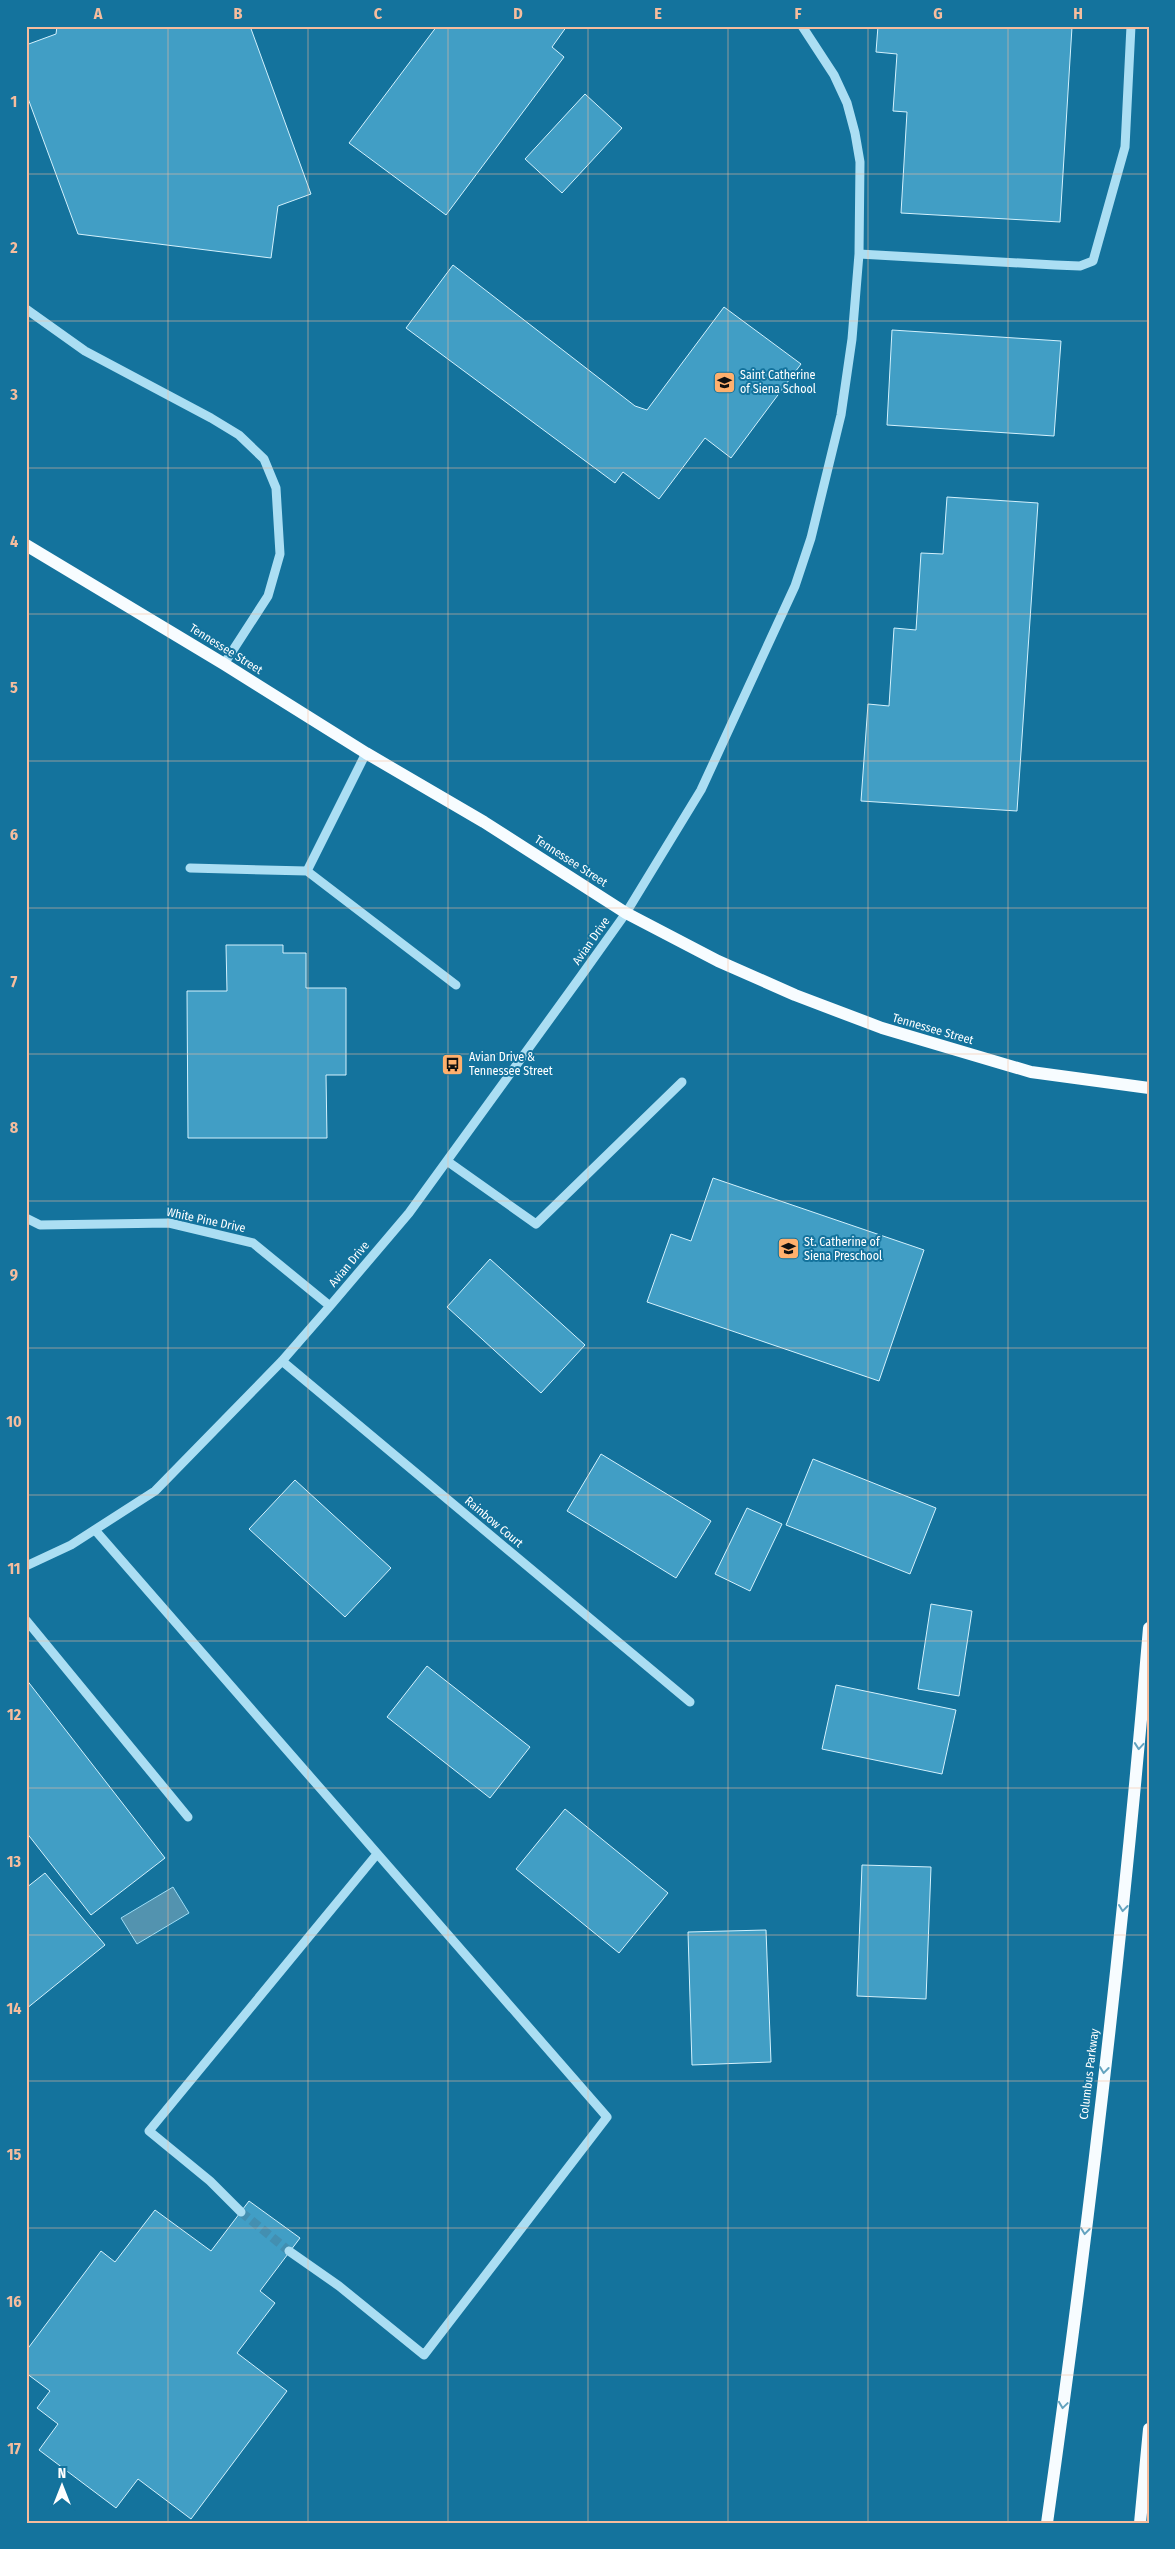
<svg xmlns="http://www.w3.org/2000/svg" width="1175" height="2549" font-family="'Fira Sans Condensed',sans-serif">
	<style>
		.water { fill: #5393af; stroke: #9dddf6 }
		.building { fill: #419ec5; stroke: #d3f1fd }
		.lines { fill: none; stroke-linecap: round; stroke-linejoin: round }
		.minor-tunnel { stroke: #438fb1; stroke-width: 9; stroke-dasharray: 9 4.5; stroke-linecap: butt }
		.minor { stroke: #abdef3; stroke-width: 9 }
		.major { stroke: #f7fcff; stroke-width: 12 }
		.oneway { stroke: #63a3bf }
		.grid { fill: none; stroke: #f6bd9e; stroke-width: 1; stroke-opacity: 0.55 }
		.labels { text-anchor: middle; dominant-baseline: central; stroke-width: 4; stroke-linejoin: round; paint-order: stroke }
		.poi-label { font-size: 12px; fill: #fff; stroke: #14739d; text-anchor: start }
		.street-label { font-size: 12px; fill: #fff; stroke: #14739d }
		.neatline { fill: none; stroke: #f6bd9e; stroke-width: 2 }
		.grid-label { font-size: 16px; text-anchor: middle; font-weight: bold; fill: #f6bd9e }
	</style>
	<rect width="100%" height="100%" fill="#14739d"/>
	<!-- water -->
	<path class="water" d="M173,1887L189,1913L137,1944L121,1918Z"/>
	<!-- building -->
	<path class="building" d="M57,26H250L311,194L278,206L271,258L78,234L26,93V45L56,34Z
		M437,26H567L552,47L564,57L446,215L349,143Z
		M878,26L1072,27L1060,222L901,213L907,112L893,111L897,54L876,52Z
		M585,94L622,128L562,193L525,159Z
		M453,265L635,406L647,410L724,307L801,364L731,458L705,438L659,499L623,472L615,483L406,328Z
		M892,330L1061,341L1054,436L887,425Z
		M947,497L1038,503L1017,811L861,801L868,704L889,706L894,628L916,630L921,553L943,554Z
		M226,945H283V953H306V988H346V1075H326L327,1138H188L187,991H227Z
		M713,1178L924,1250L879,1381L647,1302L671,1234L691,1241Z
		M490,1259L585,1345L541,1393L447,1307Z
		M601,1454L711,1521L676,1578L567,1511Z
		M813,1459L936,1508L910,1574L786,1525Z
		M295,1480L391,1568L345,1617L249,1529Z
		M747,1508L782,1524L750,1591L715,1574Z
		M931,1604L972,1611L959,1696L918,1689Z
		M427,1666L530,1747L490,1798L387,1717Z
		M26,1679L165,1858L91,1915L26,1832Z
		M836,1685L956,1710L942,1774L822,1749Z
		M565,1809L668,1893L619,1953L516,1869Z
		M862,1865L931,1867L926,1999L857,1996Z
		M45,1873L105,1945L26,2009V1888Z
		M766,1930L771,2062L692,2065L688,1932Z
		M249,2201L300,2238L260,2291L275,2303L237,2353L287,2391L191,2519L138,2479L116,2508L39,2450L58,2424L37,2408L50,2391L26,2373V2351L101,2251L115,2262L155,2210L211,2251Z"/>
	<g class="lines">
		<!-- minor-tunnel -->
		<path class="minor-tunnel" d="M241,2212L289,2251"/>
		<!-- minor -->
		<path class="minor" d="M859,254L1055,265L1080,266L1093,261L1125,147L1131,26
			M26,309L85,351L211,418L239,435L264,459L276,488L280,554L268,596L224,664
			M366,753L307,871L456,985
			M190,868L307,871
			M447,1161L536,1224L682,1082
			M26,1218L40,1225L169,1223L253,1243L330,1306
			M282,1361L690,1702
			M95,1530L607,2117L424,2355L339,2286L289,2251
			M26,1566L71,1545L155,1491L282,1361L330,1306L409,1213L581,976L626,913L701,790L795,586L811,538L841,415L852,339L859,254L860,162L855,133L847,103L834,75L802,26
			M26,1620L188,1817
			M241,2212L210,2181L149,2131L377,1854"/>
		<!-- major -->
		<path class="major" d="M26,545L224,664L366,753L484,822L626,913L718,961L795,995L882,1028L1031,1072L1149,1088
			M1047,2523C1089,2226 1124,1927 1149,1628
			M1140,2523L1149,2429"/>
	</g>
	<!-- one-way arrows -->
	<defs><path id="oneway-chevron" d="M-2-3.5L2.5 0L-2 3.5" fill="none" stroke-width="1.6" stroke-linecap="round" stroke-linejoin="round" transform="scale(1.25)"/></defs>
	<g class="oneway">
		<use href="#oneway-chevron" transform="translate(1139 1746) rotate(95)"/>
		<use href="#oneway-chevron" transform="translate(1123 1908) rotate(97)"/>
		<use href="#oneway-chevron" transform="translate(1104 2070) rotate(97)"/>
		<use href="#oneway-chevron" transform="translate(1085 2231) rotate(97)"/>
		<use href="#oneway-chevron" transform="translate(1063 2405) rotate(98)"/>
	</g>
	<!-- grid -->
	<path class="grid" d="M168,26V2523M308,26V2523M448,26V2523M588,26V2523M728,26V2523M868,26V2523M1008,26V2523M26,174H1149M26,321H1149M26,468H1149M26,614H1149M26,761H1149M26,908H1149M26,1054H1149M26,1201H1149M26,1348H1149M26,1495H1149M26,1641H1149M26,1788H1149M26,1935H1149M26,2081H1149M26,2228H1149M26,2375H1149"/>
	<!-- icons -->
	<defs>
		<symbol id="school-square" viewBox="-11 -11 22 22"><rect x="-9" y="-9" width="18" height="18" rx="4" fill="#ffb06d" stroke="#14739d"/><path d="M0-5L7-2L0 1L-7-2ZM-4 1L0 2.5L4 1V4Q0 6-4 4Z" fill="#111"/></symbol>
		<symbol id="bus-square" viewBox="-11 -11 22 22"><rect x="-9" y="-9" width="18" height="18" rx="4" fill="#ffb06d" stroke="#14739d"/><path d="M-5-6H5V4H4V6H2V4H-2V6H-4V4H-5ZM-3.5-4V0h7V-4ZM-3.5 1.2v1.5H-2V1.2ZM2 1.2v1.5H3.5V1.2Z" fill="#111"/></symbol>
	</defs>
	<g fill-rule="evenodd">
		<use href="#school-square" x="712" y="370" width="25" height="25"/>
		<use href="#bus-square" x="440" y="1052" width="25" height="25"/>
		<use href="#school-square" x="776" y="1236" width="25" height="25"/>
	</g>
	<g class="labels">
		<!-- poi labels -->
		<g class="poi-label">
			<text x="740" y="375">Saint Catherine<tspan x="740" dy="14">of Siena School</tspan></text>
			<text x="469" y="1057">Avian Drive &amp;<tspan x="469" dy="14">Tennessee Street</tspan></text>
			<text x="804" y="1242">St. Catherine of<tspan x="804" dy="14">Siena Preschool</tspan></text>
		</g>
		<!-- street labels -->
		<g class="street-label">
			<text transform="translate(226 649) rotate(32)">Tennessee Street</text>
			<text transform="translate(571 861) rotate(33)">Tennessee Street</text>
			<text transform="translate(591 941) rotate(-55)">Avian Drive</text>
			<text transform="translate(933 1029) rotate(16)">Tennessee Street</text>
			<text transform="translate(206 1220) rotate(12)">White Pine Drive</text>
			<text transform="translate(349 1264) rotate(-50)">Avian Drive</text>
			<text transform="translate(494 1522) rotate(40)">Rainbow Court</text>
			<text transform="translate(1089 2074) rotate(-83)">Columbus Parkway</text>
		</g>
	</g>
	<!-- border -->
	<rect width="1175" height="2549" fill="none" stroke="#14739d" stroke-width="55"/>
	<!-- north arrow -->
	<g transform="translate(62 2486)" stroke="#14739d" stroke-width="4" paint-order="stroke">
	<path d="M0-4L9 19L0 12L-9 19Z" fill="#ffffff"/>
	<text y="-8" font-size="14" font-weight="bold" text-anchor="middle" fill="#ffffff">N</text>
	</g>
	<rect x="28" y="28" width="1120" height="2494" class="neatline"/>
	<g class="grid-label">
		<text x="98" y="19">A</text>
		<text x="238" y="19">B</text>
		<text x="378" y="19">C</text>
		<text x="518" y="19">D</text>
		<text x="658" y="19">E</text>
		<text x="798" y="19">F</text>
		<text x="938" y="19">G</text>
		<text x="1078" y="19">H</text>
		<text x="14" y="107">1</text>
		<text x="14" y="253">2</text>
		<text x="14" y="400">3</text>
		<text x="14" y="547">4</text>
		<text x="14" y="693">5</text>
		<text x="14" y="840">6</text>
		<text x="14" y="987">7</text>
		<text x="14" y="1133">8</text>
		<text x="14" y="1280">9</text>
		<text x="14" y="1427">10</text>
		<text x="14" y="1574">11</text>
		<text x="14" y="1720">12</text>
		<text x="14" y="1867">13</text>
		<text x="14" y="2014">14</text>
		<text x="14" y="2160">15</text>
		<text x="14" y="2307">16</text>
		<text x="14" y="2454">17</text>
	</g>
</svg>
